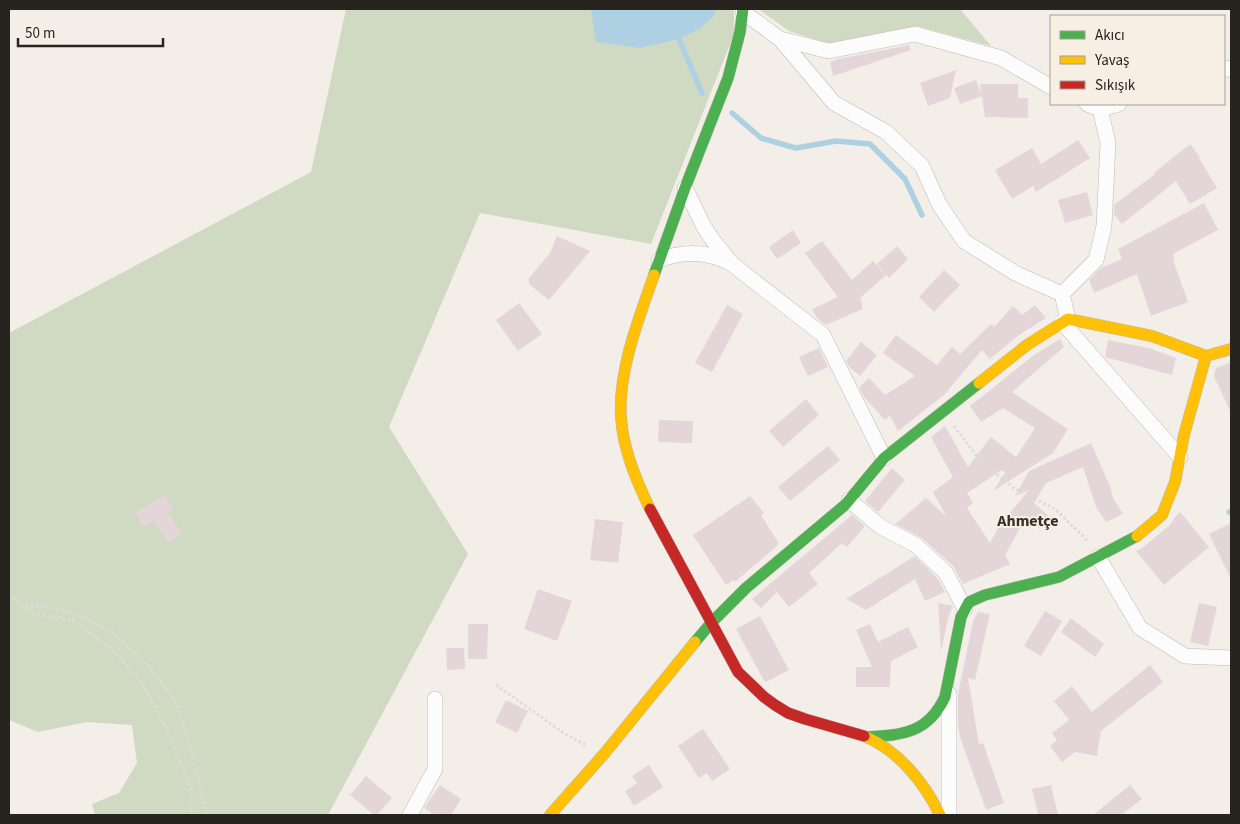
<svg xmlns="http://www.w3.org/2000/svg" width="1240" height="824" font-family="'Source Sans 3',sans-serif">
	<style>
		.green { fill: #d0d9c1 }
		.water { fill: #aed0e3 }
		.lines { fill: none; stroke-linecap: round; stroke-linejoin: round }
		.stream { stroke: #aed0e3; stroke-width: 5.5 }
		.building { fill: #e4d6d8 }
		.street-casing { stroke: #beb9b5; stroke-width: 16 }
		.fast-casing { stroke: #beb9b5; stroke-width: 12 }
		.slow-casing { stroke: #beb9b5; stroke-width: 12 }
		.jam-casing { stroke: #beb9b5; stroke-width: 12 }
		.path { stroke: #dddbda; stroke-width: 3; stroke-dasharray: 2.5 2.5; stroke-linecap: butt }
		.street { stroke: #fdfcfc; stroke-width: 15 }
		.fast { stroke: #4caf50; stroke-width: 11 }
		.slow { stroke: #ffc107; stroke-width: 11 }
		.jam { stroke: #c62828; stroke-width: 11 }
		.labels { text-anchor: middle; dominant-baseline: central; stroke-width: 4; stroke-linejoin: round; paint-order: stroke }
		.quarter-label { font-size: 16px; font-weight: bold; fill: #373028; stroke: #f8efe4 }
	</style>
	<rect width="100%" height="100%" fill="#f4eee8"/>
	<!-- green -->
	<path class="green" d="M346,9H734V34L651,244L480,213L389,427L468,554L328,815H95L92,804L119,793L137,763L132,725L87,722L38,732L9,720V333L311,172Z
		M761,9H960L991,46L917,26L830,44L789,31L761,11Z"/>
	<!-- water -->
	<path class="water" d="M591,9H717L713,17L699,29L679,39L640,48L596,42Z"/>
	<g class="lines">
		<!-- stream -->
		<path class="stream" d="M679,39L702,93
			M732,113L761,138L796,148L836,141L870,144L905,179L922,215
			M1229,512L1231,511"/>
	</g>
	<!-- building -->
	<path class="building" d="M909,45L911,50L833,76L830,62L838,59Z
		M956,70L950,98L928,106L920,83Z
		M976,80L982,96L960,104L954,88Z
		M980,84H1018V98H1028V118L985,117Z
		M1078,140L1090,158L1036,192L1033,186L1012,199L995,170L1032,148L1041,164Z
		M1190,144L1200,157L1199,158L1217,188L1190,204L1176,181L1122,224L1114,214V205L1155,174L1154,173Z
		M1087,192L1093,215L1065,223L1058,200Z
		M1204,203L1218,230L1173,254L1175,259L1173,260L1188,302L1151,316L1137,274L1094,293L1089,280L1101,268L1122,259L1118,249Z
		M793,230L801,243L777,259L769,247Z
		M557,236L590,251L549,300L529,284V278L550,253Z
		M822,241L852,280L873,261L886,275L860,298L862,303V309L826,325L817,318L812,309L838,297L805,253Z
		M897,246L908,259L889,278L877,264Z
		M944,270L960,285L934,312L919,297Z
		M519,303L542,334L518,351L496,320Z
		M727,305L743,314L712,372L695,363Z
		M1035,305L1046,318L1019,335L990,359L982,350L944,395L898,431L890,416L885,420L864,397L859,387L869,378L885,395L915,376L883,353L896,335L937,365L952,347L960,354L991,324L994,327L1013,306L1022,315Z
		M1060,339L1064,347L1012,392L1068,429L1053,453L993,491L1005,473L1002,470L967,493L973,503L967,508L990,543L1006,513L1008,515L1029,490L1015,496L1029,471L1091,443L1110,486L1113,498L1123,514L1106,522L1096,507L1083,467L1046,483L1034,503L1050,517L1040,529L1026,517L1005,555L1010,564L963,584L953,566L922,538L895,524L926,498L946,516L933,492L953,477L931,437L945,426L968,467L991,437L1016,457L1035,428L1003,408L981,422L970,406L1034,355Z
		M1108,340L1149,348L1176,358L1172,375L1105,357Z
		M861,342L877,355L860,376L850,368L846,361Z
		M819,348L828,367L808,376L799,357Z
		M1231,362V413L1214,376L1216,368Z
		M806,399L819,415L783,447L769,431Z
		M659,420L693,421L692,443L658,442Z
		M828,446L840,460L790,501L778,487Z
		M892,468L905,480L878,512L865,501Z
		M165,495L173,511L168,513L182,533L168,543L154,521L143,527L136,512Z
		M750,496L764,513L761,515L779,544L735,582L734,580L726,585L693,535Z
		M1180,512L1209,547L1164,585L1136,551L1142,548L1170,525L1175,517Z
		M852,515L865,526L847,547L842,543L809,573L818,584L789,607L777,592L761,608L752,599Z
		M595,519L623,522L618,563L590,560Z
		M1231,523V579L1209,534Z
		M915,556L938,579L945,592L925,601L915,579L866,610L846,599Z
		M538,589L572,601L557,641L524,629Z
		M938,603L953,606L949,615L941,651Z
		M1199,603L1217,607L1208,646L1190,642Z
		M1045,611L1062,621L1041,656L1024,646Z
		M978,612L990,614L975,680L968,678L979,744L983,743L1004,803L986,810L960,737L958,725V694L973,621Z
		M760,616L789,670L766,682L763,679L736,629Z
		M1071,618L1104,644L1095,657L1061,632Z
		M468,624H488L487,659H468Z
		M870,624L878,642L908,627L918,647L891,661L890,687H856V667H872L856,630Z
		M446,648H464L465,669L447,670Z
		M1150,665L1163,682L1101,731L1097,756L1075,752L1062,762L1050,746L1057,740L1052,733L1069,720L1054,701L1072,686L1092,712Z
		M506,700L528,711L517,733L495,722Z
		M703,729L730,769L712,781L707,773L699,778L678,746Z
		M649,765L663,787L634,806L625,791L637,783L632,776Z
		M366,776L392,798L377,815H374L350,795Z
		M440,785L461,799L451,815H435L424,808Z
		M1051,785L1058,815H1038L1032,789Z
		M1130,785L1142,799L1121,815H1093Z"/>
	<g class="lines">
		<defs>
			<path id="street" d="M743,12L780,39L834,103L886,132L922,166L939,204L964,241L1015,273L1062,294L1068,319
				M780,39L829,51L915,34L1001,58L1051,87
				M1224,70L1231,68
				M1087,104L1100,109L1119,104
				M685,188L704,227L712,239L732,264L823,335L884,458
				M659,260C683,251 707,251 730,263
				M1062,294L1096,260L1104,226L1108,143L1100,109
				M1062,322L1180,457
				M849,500L881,527L916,545L946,573L965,609
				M1098,557L1140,628L1185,656L1231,658
				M949,694V815
				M410,815L435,769V699"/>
			<path id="fast" d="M654,275L685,188L728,78L740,32L743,9
				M695,642L711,623L746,588L845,505L884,458L979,383
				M867,737C903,735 928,733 945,697L961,617L969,602L985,595L1059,577L1137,536"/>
			<path id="slow" d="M979,383L1027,345L1068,319L1152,336L1206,356L1231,349
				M650,509C636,480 623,449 621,417C618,371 639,318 654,275
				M1137,536L1162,515L1175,482L1184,435L1206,356
				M864,736C898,750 924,782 940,815
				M550,815L604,754L695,642"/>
			<path id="jam" d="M650,509L738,672L764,697L775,705L788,713L805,719L864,736"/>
		</defs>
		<!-- street casing -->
		<use href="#street" class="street-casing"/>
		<!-- fast casing -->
		<use href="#fast" class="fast-casing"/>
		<!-- slow casing -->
		<use href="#slow" class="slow-casing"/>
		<!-- jam casing -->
		<use href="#jam" class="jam-casing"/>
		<!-- path -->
		<path class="path" d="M954,426L982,463L1014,488L1055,509L1084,537L1087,541
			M9,595L33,613L73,621L110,648L143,684L168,733L191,787L192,815
			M21,605L45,607L67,611L113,632L150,668L175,700L192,752L207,815
			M496,685L565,734L586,745"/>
		<!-- street -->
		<use href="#street" class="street"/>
		<!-- fast -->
		<use href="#fast" class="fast"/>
		<!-- slow -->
		<use href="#slow" class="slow"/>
		<!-- jam -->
		<use href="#jam" class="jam"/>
	</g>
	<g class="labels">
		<!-- quarter labels -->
		<g class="quarter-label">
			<text x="1028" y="521">Ahmetçe</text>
		</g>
	</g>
	<!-- border -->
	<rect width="1240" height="824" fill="none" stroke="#272420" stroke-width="20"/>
	<!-- legend -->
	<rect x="1050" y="15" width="175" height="90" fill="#f8efe4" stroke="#a49e96"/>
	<rect x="1060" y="31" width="25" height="8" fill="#4caf50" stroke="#a49e96"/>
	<text x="1095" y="40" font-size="15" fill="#272420">Akıcı</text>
	<rect x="1060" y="56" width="25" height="8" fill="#ffc107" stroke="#a49e96"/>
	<text x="1095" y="65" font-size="15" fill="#272420">Yavaş</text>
	<rect x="1060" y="81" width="25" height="8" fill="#c62828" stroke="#a49e96"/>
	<text x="1095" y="90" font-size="15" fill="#272420">Sıkışık</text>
	<!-- scale -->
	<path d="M18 38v8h145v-8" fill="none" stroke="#272420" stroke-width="2.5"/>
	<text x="25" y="38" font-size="15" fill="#272420" stroke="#f8efe4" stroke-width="4" paint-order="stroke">50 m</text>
</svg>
